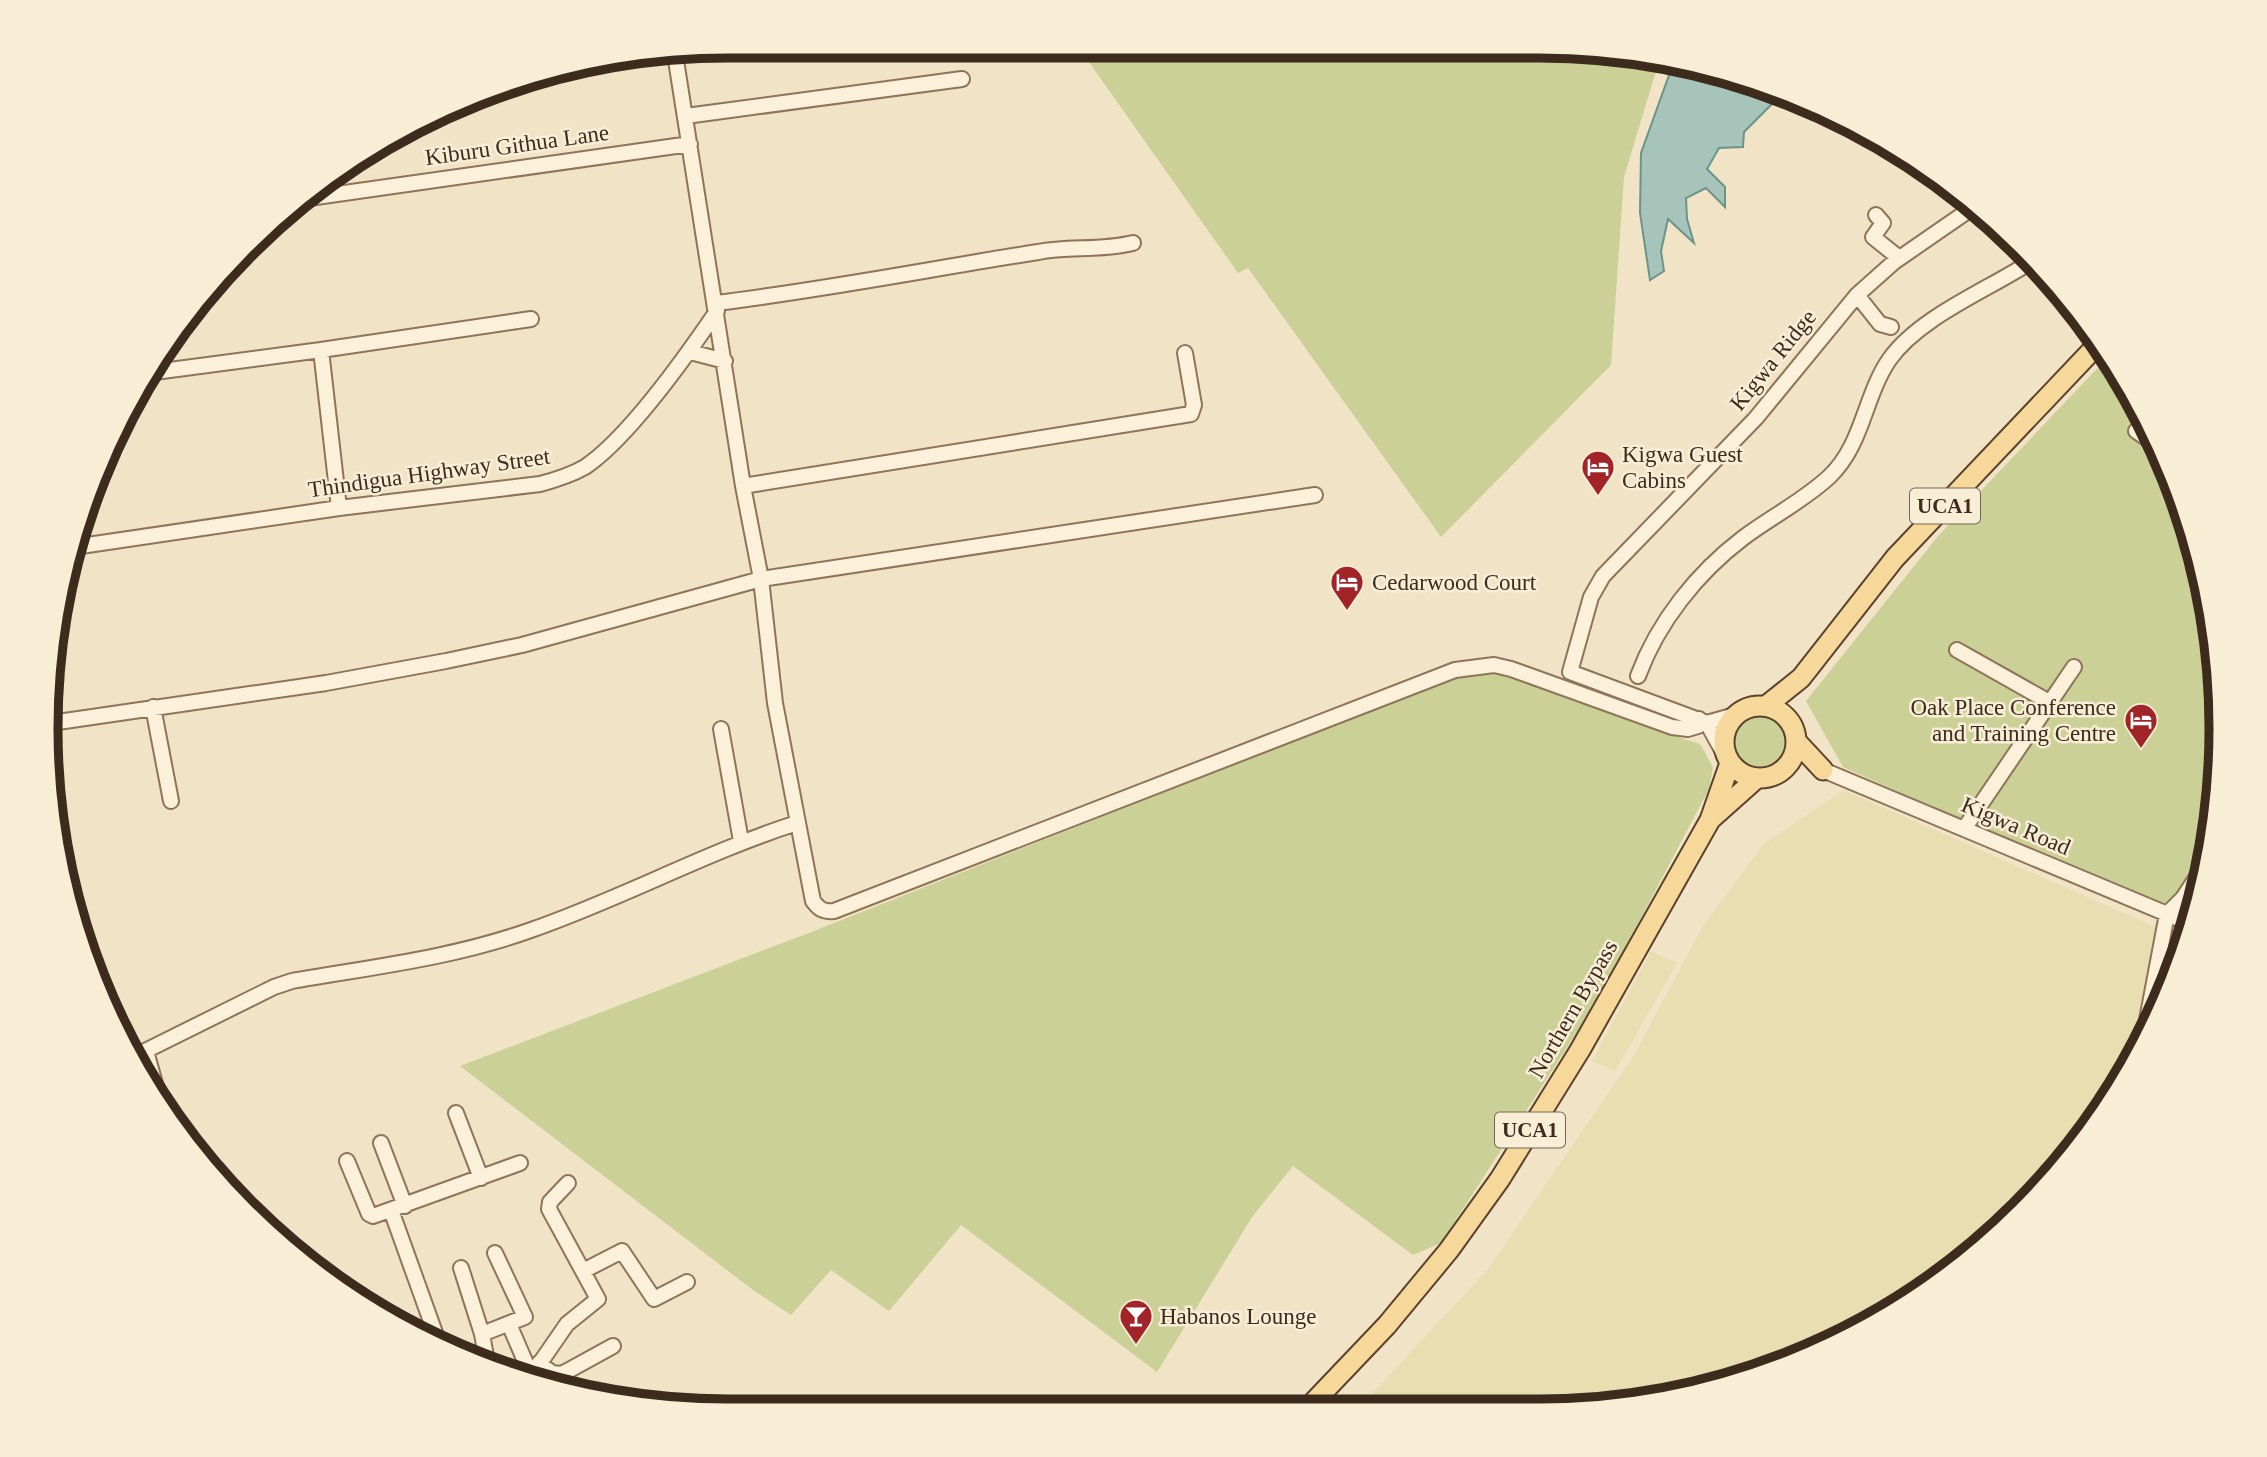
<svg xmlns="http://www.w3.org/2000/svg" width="2267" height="1457" font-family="Georgia,serif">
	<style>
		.farmland { fill: #e8deb1 }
		.green { fill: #cbd097 }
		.water { fill: #a7c4bb; stroke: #6c9489; stroke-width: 2 }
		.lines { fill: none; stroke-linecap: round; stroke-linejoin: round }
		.minor-casing { stroke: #8e7459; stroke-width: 18 }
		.major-casing { stroke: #5b422e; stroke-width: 23 }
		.minor { stroke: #fbf0d9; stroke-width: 14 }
		.major { stroke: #f6d89b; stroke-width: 19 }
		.labels { text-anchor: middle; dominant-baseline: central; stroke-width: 5; stroke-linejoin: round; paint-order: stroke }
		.shield { fill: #f8edd5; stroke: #756655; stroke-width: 2 }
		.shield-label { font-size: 21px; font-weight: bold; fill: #3d2c1e }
		.street-label { font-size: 23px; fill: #3d2c1e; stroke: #f8edd5 }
		.poi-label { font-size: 23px; fill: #3d2c1e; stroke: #f8edd5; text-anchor: start }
		.rim { fill: none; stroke: #3d2c1e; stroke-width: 9 }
	</style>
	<rect width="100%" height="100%" fill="#f1e3c5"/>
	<!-- farmland -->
	<path class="farmland" d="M1843,790L2156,927L2135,1059L2052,1179L1955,1270L1841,1341L1715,1388L1583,1410L1358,1409L1488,1269L1635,1054L1702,927L1764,844Z
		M1651,951L1677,963L1615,1071L1592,1061Z"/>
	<!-- green -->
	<path class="green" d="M1079,48L1628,51L1659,61L1624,177L1611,365L1441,537L1248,268L1238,273Z
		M2108,357L2151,426L2198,551L2220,683L2216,817L2191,922L1843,767L1806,701L1939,535Z
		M1490,673L1515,677L1658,731L1700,744L1713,767L1709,789L1597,1001L1441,1243L1413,1255L1293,1166L1252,1217L1157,1372L961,1225L889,1311L831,1270L791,1315L753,1290L460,1066L814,931L1426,688L1462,676Z
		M1735 742a25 25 0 1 1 50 0a25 25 0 1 1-50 0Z"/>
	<!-- water -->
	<path class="water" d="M1678,66L1779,97L1744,132L1743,147L1719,148L1707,169L1725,187V207L1706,188L1686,198L1687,219L1694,243L1668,219L1661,251L1664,271L1650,280L1640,213L1641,153L1672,67Z"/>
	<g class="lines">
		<defs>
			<path id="minor" d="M675,54L743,486L761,579L775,703L813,901C819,909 823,912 834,911L1455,670L1494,665L1511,669L1672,727L1688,729L1698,726L1699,719
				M686,116L962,79
				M309,198L690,144
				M1876,215L1883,223L1873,237L1899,258
				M1857,295L1880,324L1891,327
				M716,303C824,290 930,269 1038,252C1070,246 1099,251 1133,243
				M321,350L531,319
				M690,352L725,361
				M147,373L321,350L339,508
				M2136,431L2158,446
				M743,486L1191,414L1194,405L1185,353
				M74,547L339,508L540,484C555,480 571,475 585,467C628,438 687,355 717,311
				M1957,650L2051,703
				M1638,676C1658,622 1697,573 1743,538C1771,517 1803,501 1829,477C1863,445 1864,397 1889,360C1919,317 1988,290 2032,261
				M153,707L171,801
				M51,723L326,683L446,661L522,645L761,579L1315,495
				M1707,723L1570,672L1591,597L1603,576L1756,418L1857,295L1894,262L1975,206
				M1707,723L1727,759
				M1707,723L1735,715
				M721,729L741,841
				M1823,770L2191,924
				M1964,829L2074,667
				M2143,1041L2167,914L2183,898L2204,866
				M146,1051L162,1109
				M133,1057L274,987L292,981C372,967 453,958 531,930C621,899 706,852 797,823
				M456,1113L481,1178
				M381,1143L405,1206
				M347,1161L369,1214L373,1216L520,1163
				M391,1210L438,1341
				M461,1268L482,1334L487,1362
				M585,1270L622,1251L654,1299L687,1282
				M509,1324L531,1375
				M482,1334L525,1317L495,1253
				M539,1363L552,1373L562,1374L613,1346
				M531,1376L567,1324L598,1299L549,1209L550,1202L568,1183"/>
			<path id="major" d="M1724 742a36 36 0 1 1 72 0a36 36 0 1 1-72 0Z
				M1766,706L1801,678L1895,558L2099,343
				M1796,741L1823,770
				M1711,819L1757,778
				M1307,1409L1387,1325L1449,1250L1500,1179L1580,1050L1710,820L1730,763"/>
		</defs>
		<!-- minor casing -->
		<use href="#minor" class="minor-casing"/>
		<!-- major casing -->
		<use href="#major" class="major-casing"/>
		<!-- minor -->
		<use href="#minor" class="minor"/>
		<!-- major -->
		<use href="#major" class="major"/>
	</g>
	<!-- icons -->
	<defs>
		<symbol id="hotel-pin" viewBox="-11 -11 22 30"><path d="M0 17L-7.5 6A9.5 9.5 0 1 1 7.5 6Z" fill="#a12528" stroke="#f8edd5"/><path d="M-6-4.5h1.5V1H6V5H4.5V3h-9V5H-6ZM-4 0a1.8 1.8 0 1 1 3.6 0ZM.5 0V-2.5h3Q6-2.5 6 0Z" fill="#fff"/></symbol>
		<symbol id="bar-pin" viewBox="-11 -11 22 30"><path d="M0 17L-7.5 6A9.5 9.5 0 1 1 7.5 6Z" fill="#a12528" stroke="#f8edd5"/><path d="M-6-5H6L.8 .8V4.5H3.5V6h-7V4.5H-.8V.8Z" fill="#fff"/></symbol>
	</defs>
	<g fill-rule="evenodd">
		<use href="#hotel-pin" x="1579" y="448" width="38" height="52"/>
		<use href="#hotel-pin" x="1328" y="563" width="38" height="52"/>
		<use href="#hotel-pin" x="2122" y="701" width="38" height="52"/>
		<use href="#bar-pin" x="1117" y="1297" width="38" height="52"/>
	</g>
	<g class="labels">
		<!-- shield labels -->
		<g class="shield">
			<rect x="1910" y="488.5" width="70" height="35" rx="5"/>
			<rect x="1495" y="1112.5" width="70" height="35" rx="5"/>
		</g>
		<g class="shield-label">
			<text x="1945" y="506">UCA1</text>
			<text x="1530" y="1130">UCA1</text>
		</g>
		<!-- street labels -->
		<g class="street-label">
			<text transform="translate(517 145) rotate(-8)">Kiburu Githua Lane</text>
			<text transform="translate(1773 360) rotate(-51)">Kigwa Ridge</text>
			<text transform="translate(429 473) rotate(-8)">Thindigua Highway Street</text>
			<text transform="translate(2016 826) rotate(23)">Kigwa Road</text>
			<text transform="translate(1573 1009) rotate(-60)">Northern Bypass</text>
		</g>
		<!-- poi labels -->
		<g class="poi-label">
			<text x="1622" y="454">Kigwa Guest<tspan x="1622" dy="26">Cabins</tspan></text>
			<text x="1372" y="582">Cedarwood Court</text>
			<text x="2116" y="707" text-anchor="end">Oak Place Conference<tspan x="2116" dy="26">and Training Centre</tspan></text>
			<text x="1160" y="1316">Habanos Lounge</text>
		</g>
	</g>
	<!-- crop -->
	<path d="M0 0H2267V1457H0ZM728 58H1539A670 670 0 0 1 2209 728V729A670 670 0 0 1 1539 1399H728A670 670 0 0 1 58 729V728A670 670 0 0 1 728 58Z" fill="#f8edd5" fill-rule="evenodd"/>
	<path class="rim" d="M728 58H1539A670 670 0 0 1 2209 728V729A670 670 0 0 1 1539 1399H728A670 670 0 0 1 58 729V728A670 670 0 0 1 728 58Z"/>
</svg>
